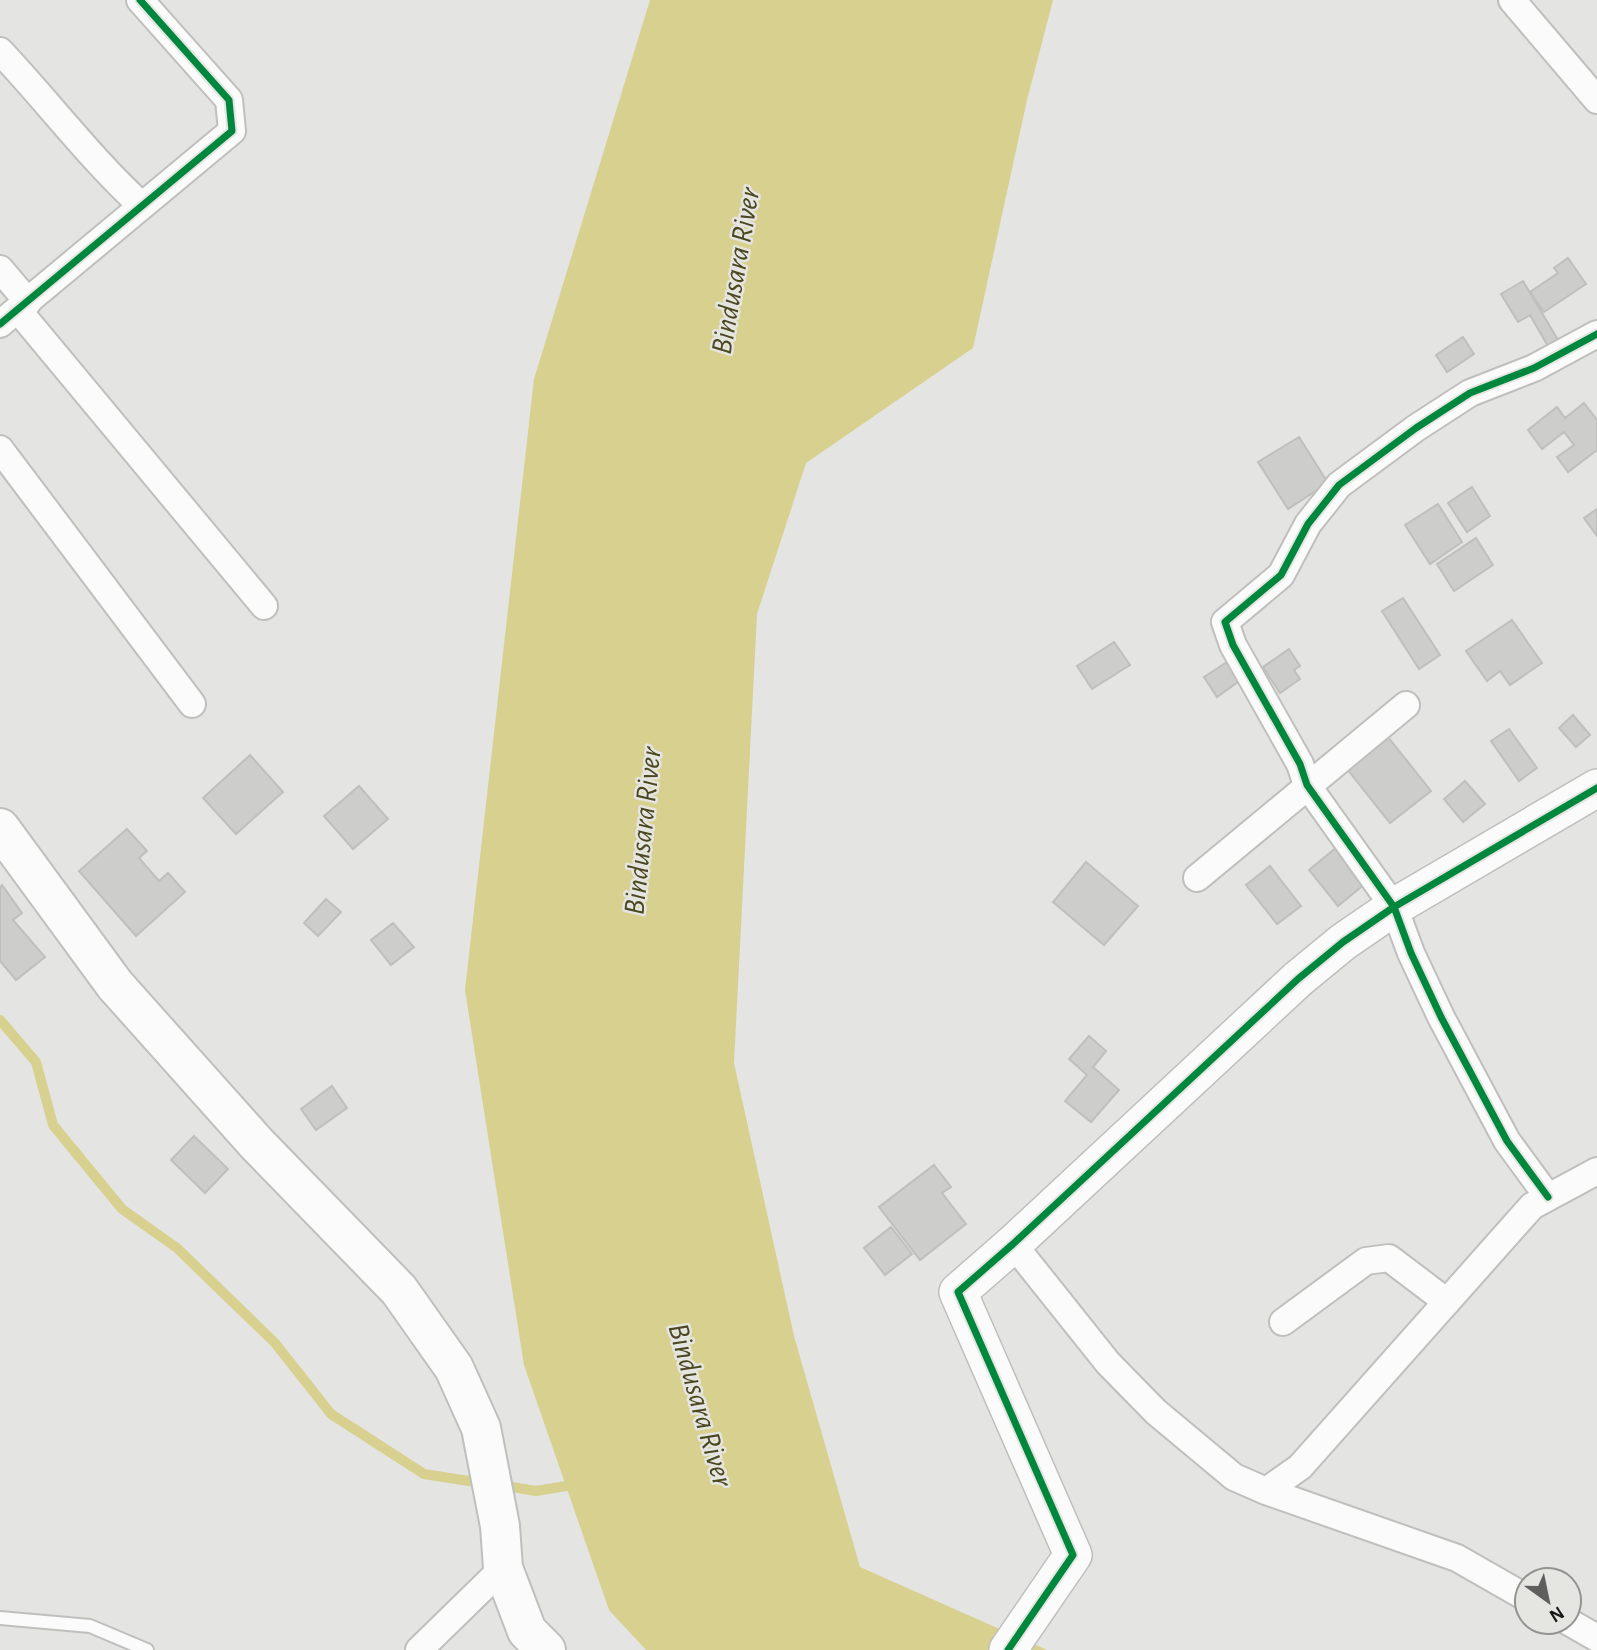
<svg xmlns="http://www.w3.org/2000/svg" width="1597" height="1650" font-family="'Alegreya Sans',sans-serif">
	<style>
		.water { fill: #d7d08f }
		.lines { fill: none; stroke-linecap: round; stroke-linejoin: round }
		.stream { stroke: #d7d08f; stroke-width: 10 }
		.building { fill: #cdcdcc; stroke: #bfbfbd; stroke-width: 2 }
		.lane-casing { stroke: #bfbfbd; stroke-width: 16 }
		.street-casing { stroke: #bfbfbd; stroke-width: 30 }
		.secondary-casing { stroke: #bfbfbd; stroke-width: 40 }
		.primary-casing { stroke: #bfbfbd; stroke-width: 42 }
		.lane { stroke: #fbfbfb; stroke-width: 12 }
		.street { stroke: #fbfbfb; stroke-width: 26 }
		.secondary { stroke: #fbfbfb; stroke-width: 37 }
		.primary { stroke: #fbfbfb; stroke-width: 38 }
		.cycleway-casing { stroke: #e5e5e1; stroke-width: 11 }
		.cycleway { stroke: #00873e; stroke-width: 7 }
		.labels { text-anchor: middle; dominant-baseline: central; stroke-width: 5; stroke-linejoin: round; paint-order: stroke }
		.water-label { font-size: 30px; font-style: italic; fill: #4b4720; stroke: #e5e5e1 }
	</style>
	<rect width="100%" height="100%" fill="#e4e4e2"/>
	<!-- water -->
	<path class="water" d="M650,0H1053L1027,100L973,348L806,463L757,614L734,1063L794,1336L860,1567L1047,1650H646L609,1610L524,1365L465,990L534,379Z"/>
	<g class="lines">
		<!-- stream -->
		<path class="stream" d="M0,1020L36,1062L53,1125L122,1209L177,1248L275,1343L331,1414L424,1474L482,1483
			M500,1485L536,1491L578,1484"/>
	</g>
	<!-- building -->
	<path class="building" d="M1568,258L1586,284L1544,312L1530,292L1558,273L1554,268Z
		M1523,281L1558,340L1548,346L1530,315L1518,322L1501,294Z
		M1463,337L1474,354L1447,372L1436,355Z
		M1584,403L1597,420V450L1568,472L1557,457L1574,445L1564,432L1542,449L1528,430L1557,407L1565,418Z
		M1299,437L1328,483L1288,509L1258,462Z
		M1472,487L1490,516L1467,532L1448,503Z
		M1438,504L1462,542L1430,564L1405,525Z
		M1597,509V536L1584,518Z
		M1476,538L1493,565L1454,591L1437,564Z
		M1403,598L1440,655L1419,669L1382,611Z
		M1512,620L1542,663L1510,685L1500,671L1487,681L1466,651Z
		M1114,642L1130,665L1092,689L1077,666Z
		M1289,649L1300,666L1294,670L1300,679L1280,693L1263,667Z
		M1233,658L1246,676L1217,697L1204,677Z
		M1573,715L1590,735L1576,747L1559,728Z
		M1509,729L1537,768L1519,781L1491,741Z
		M1384,732L1431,791L1390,823L1343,764Z
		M250,755L283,792L236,834L203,798Z
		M1465,781L1485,804L1463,822L1444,799Z
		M359,786L388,819L353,849L324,816Z
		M127,829L147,851L139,858L159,881L168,873L185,892L136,936L79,871Z
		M1337,847L1366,883L1338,906L1309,870Z
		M1086,862L1138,906L1104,945L1053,902Z
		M1270,866L1301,906L1277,924L1246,885Z
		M2,885L22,913L13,920L45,957L16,980L0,961V888Z
		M326,899L341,912L318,936L304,923Z
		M393,923L414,947L391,965L371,940Z
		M1089,1036L1106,1051L1093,1067L1119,1090L1091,1122L1065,1101L1087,1075L1069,1059Z
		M332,1086L347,1108L316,1130L301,1109Z
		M194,1136L228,1169L205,1193L171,1160Z
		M934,1165L951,1187L942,1193L966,1224L920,1260L879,1207Z
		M891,1227L912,1254L885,1275L864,1248Z"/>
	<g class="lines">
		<defs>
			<path id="lane" d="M0,1618L90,1626L147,1650"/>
			<path id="street" d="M1512,0L1597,100
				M0,51C48,102 90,158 141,205
				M0,269L28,302
				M18,310L264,606
				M0,324L232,131L229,100L140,0
				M0,449L192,704
				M1197,878L1406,705
				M1548,1197L1507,1141L1441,1017L1411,953L1394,907L1307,785L1300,764L1233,645L1225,622L1281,575L1308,524L1339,485L1416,428L1470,393L1534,368L1597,334
				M1013,1244L1108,1363L1156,1412L1234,1477L1266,1491L1300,1467L1532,1206L1597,1171
				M1283,1322L1366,1261L1389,1258L1447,1302
				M1266,1491L1457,1558L1527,1598
				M1569,1622L1597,1638
				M419,1650L503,1568"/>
			<path id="secondary" d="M1008,1650L1073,1555L958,1292L1013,1244L1298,979L1343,942L1394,907L1597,788"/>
			<path id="primary" d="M0,828L115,985L257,1144L399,1290L454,1368L481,1428L500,1526L503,1568L527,1631L546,1650"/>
		</defs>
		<!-- lane casing -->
		<use href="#lane" class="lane-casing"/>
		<!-- street casing -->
		<use href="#street" class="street-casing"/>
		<!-- secondary casing -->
		<use href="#secondary" class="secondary-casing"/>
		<!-- primary casing -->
		<use href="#primary" class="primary-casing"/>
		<!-- lane -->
		<use href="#lane" class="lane"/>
		<!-- street -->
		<use href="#street" class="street"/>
		<!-- secondary -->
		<use href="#secondary" class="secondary"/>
		<!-- primary -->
		<use href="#primary" class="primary"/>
		<defs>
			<path id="cycleway" d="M0,324L232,131L229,100L140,0
				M1548,1197L1507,1141L1441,1017L1411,953L1394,907L1307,785L1300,764L1233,645L1225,622L1281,575L1308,524L1339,485L1416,428L1470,393L1534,368L1597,334
				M1008,1650L1073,1555L958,1292L1013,1244L1298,979L1343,942L1394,907L1597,788"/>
		</defs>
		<!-- cycleway casing -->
		<use href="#cycleway" class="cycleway-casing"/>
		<!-- cycleway -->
		<use href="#cycleway" class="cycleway"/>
	</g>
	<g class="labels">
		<!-- water labels -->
		<g class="water-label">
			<text transform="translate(736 271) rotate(-80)">Bindusara River</text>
			<text transform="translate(643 831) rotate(-84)">Bindusara River</text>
			<text transform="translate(700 1405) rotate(74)">Bindusara River</text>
		</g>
	</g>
	<!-- north arrow -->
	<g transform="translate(1548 1601) rotate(147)"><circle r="33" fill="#e5e5e1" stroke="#939390" stroke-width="2"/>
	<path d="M0-5L12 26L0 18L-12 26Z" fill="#5f5f5d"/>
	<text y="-10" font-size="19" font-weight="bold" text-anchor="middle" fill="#181816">N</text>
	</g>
</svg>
